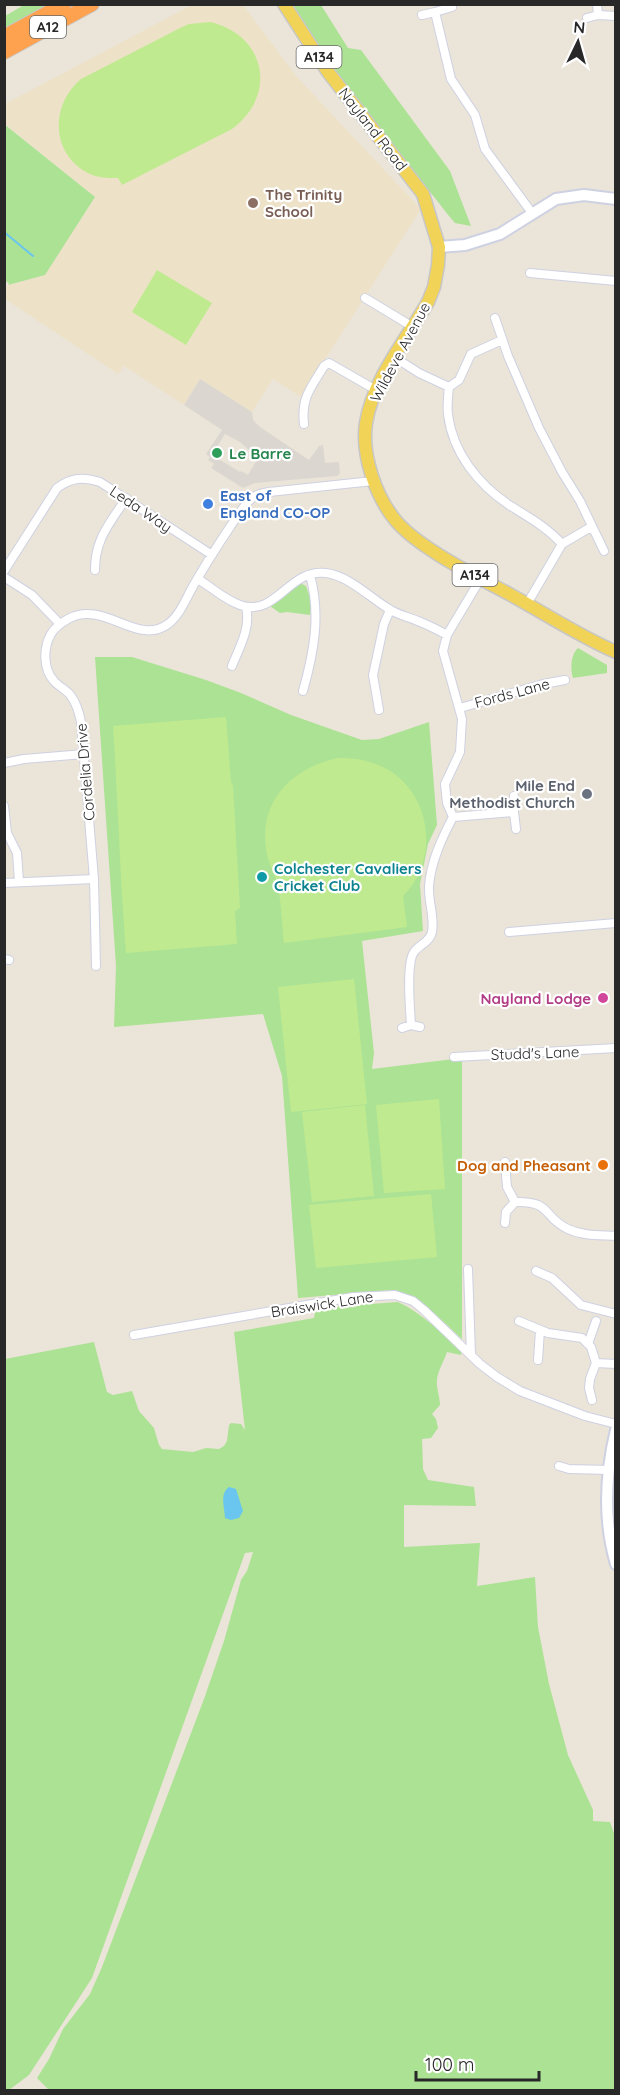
<svg xmlns="http://www.w3.org/2000/svg" width="620" height="2095" font-family="Quicksand,sans-serif">
	<style>
		.education { fill: #ede2c8 }
		.green { fill: #ace294 }
		.pitch { fill: #c0ea90 }
		.plaza { fill: #dbd7d0; fill-rule: evenodd }
		.water { fill: #6ac6ef }
		.lines { fill: none; stroke-linecap: round; stroke-linejoin: round }
		.stream { stroke: #6ac6ef; stroke-width: 2 }
		.street-casing { stroke: #ced1e1; stroke-width: 10 }
		.secondary-casing { stroke: #ced1e1; stroke-width: 14 }
		.primary-casing { stroke: #c7c7c7; stroke-width: 15 }
		.highway-casing { stroke: #c7c7c7; stroke-width: 16 }
		.street { stroke: #fff; stroke-width: 8 }
		.secondary { stroke: #fff; stroke-width: 10 }
		.primary { stroke: #f1d358; stroke-width: 12 }
		.highway { stroke: #ffa250; stroke-width: 14 }
		.education-dot { fill: #8d6e63; stroke: #fff; stroke-width: 2 }
		.leisure-dot { fill: #2e9e5b; stroke: #fff; stroke-width: 2 }
		.shop-dot { fill: #3f7fe0; stroke: #fff; stroke-width: 2 }
		.worship-dot { fill: #6b7280; stroke: #fff; stroke-width: 2 }
		.culture-dot { fill: #0f9aa8; stroke: #fff; stroke-width: 2 }
		.hotel-dot { fill: #d1479c; stroke: #fff; stroke-width: 2 }
		.food-dot { fill: #e8710a; stroke: #fff; stroke-width: 2 }
		.labels { text-anchor: middle; dominant-baseline: central; stroke-width: 4.5; stroke-linejoin: round; paint-order: stroke }
		.shield { fill: #fff; stroke: #686868; stroke-width: 1.5 }
		.shield-label { font-size: 14px; font-weight: bold; fill: #282828 }
		.street-label { font-size: 15px; fill: #282828; stroke: #fff }
		.education-label { font-size: 15px; font-weight: bold; fill: #785e54; stroke: #fff; text-anchor: start }
		.leisure-label { font-size: 15px; font-weight: bold; fill: #27864d; stroke: #fff; text-anchor: start }
		.shop-label { font-size: 15px; font-weight: bold; fill: #366cbe; stroke: #fff; text-anchor: start }
		.worship-label { font-size: 15px; font-weight: bold; fill: #5b616d; stroke: #fff; text-anchor: end }
		.culture-label { font-size: 15px; font-weight: bold; fill: #0d838f; stroke: #fff; text-anchor: start }
		.hotel-label { font-size: 15px; font-weight: bold; fill: #b23c85; stroke: #fff; text-anchor: end }
		.food-label { font-size: 15px; font-weight: bold; fill: #c56008; stroke: #fff; text-anchor: end }
	</style>
	<rect width="100%" height="100%" fill="#ebe4d9"/>
	<!-- education -->
	<path class="education" d="M192,5H243L297,77L421,209L301,397L273,379L252,412L200,379L184,405L124,366L118,374L5,299L4,290L8,285L45,275L95,197L5,124V104Z"/>
	<!-- green -->
	<path class="green" d="M24,5H48L5,28V16Z
		M293,5H321L348,48L361,50L450,171L471,226L455,223L449,216L332,67Z
		M4,124L95,197L45,275L8,285L9,283L4,280Z
		M300,583L306,586L312,603L310,615L287,612L280,613L270,606Z
		M578,648L607,665V673L573,678C570,669 571,654 578,648Z
		M95,657H132L206,680L241,693L291,715L362,740L379,739L429,722L437,825L428,844L420,884L423,931L362,941L374,1053L372,1069L462,1058V1339C441,1320 423,1299 394,1290L298,1298L282,1076L263,1014L114,1027L116,966Z
		M398,1302C422,1313 441,1333 461,1350V1355L447,1352C444,1362 438,1369 437,1380C436,1387 440,1397 440,1405L432,1414L436,1419L438,1428L431,1438L422,1439L423,1469L428,1480L474,1487L476,1506L404,1505V1547L480,1543L477,1586L535,1577L538,1627L549,1684L568,1755L593,1810V1821L610,1822L615,1836V2090H49L37,2078L49,2059L63,2029L90,1994L102,1967L204,1699L224,1641L241,1580L247,1571L253,1552L245,1553L92,1978L29,2075L9,2090H5V1359L94,1342L107,1392L113,1395L132,1391L139,1411L154,1428L159,1445L162,1449L193,1452L206,1448L219,1449L224,1446L227,1441L229,1425L231,1423L241,1424L245,1430L234,1332L314,1318L316,1308Z"/>
	<!-- pitch -->
	<path class="pitch" d="M210,22C266,35 278,95 232,129L122,185L118,178C107,178 96,178 86,172C50,151 51,104 81,79L180,28L189,24Z
		M157,270L212,303L186,345L132,312Z
		M226,717L231,782L233,786L240,908L235,911L237,944L126,953C120,877 118,802 113,726Z
		M338,758C354,758 368,760 383,767C431,790 441,860 403,896L407,927L284,943C282,924 281,895 276,879C272,868 267,860 266,848C259,800 294,767 338,758Z
		M354,979L367,1104L291,1112L278,987Z
		M439,1099L445,1189L384,1193L376,1105Z
		M365,1105L374,1196L312,1202L302,1112Z
		M431,1194L437,1257L316,1268L309,1205Z"/>
	<!-- plaza -->
	<path class="plaza" d="M200,379L252,412L253,420L260,427L309,460L319,446L323,445L325,463L339,462L340,473L337,476L255,483L243,488L211,468L214,464L208,460L210,457L206,454L222,430L184,405ZM225,434L240,442L258,458L248,475L241,471L240,472L212,455Z"/>
	<!-- water -->
	<path class="water" d="M229,1487L236,1489L243,1511L239,1518L231,1520L225,1518C225,1508 219,1494 229,1487Z"/>
	<g class="lines">
		<!-- stream -->
		<path class="stream" d="M4,232L33,256"/>
		<defs>
			<path id="street" d="M597,4L598,15
				M452,7L435,12L451,79L475,115L485,149L532,213
				M422,15L435,12
				M587,18L598,15L616,16
				M530,273L616,281
				M365,298L413,327
				M495,318L508,356L539,428L562,472L580,501L604,551
				M394,357L419,373L449,387L459,380L471,354L502,340
				M449,387C448,396 447,406 448,415C453,453 478,484 509,505C528,517 547,527 562,544
				M304,424C301,397 311,388 324,366L329,363L376,390
				M95,570C95,538 110,524 126,498
				M4,571L57,488C72,477 83,477 100,482L212,555
				M4,577L32,595L60,624
				M198,579C211,587 225,600 240,605C276,618 289,568 326,573C349,576 369,597 389,609C398,615 409,617 418,621C428,625 438,630 447,635
				M527,604L562,544L591,527
				M232,666C240,646 251,628 246,607
				M303,691C314,652 321,615 310,575
				M460,708L543,684L565,680
				M379,710L373,675L384,624L390,610
				M4,763L24,759L84,754
				M514,796V812L516,829
				M4,806L7,833L17,853L19,882
				M453,817L514,812
				M4,883L94,879
				M509,932L616,923
				M4,959L9,960
				M96,966L94,879L81,722C79,712 77,704 71,696C67,690 59,687 54,681C43,669 43,648 51,634C55,627 61,623 68,619C104,599 137,647 168,624C179,616 185,601 191,590C203,568 216,548 230,527C236,518 243,506 252,498C257,494 262,493 269,492L373,481
				M411,1025C410,1010 406,963 414,952C420,944 430,942 432,932C435,918 428,901 429,886C431,861 442,838 453,817L447,803L445,784L460,752L462,719L443,651L447,635L481,578
				M402,1028L411,1025L420,1027
				M454,1057L616,1048
				M505,1162L507,1187L515,1202
				M505,1223L506,1212L515,1202C553,1201 542,1217 568,1229C583,1236 599,1235 616,1236
				M468,1269L471,1354
				M536,1271L552,1278L581,1305L616,1314
				M519,1321L548,1333L582,1338L591,1347L596,1363L590,1379L589,1388L592,1400
				M134,1335L353,1297L395,1295L413,1301L424,1310L480,1364L497,1377L520,1391L585,1416L616,1424
				M588,1344L596,1321
				M538,1360L540,1330
				M596,1363L616,1364
				M559,1466L569,1469L609,1470"/>
			<path id="secondary" d="M439,247L465,245L500,234L556,199L584,195L616,199
				M616,1430C605,1475 603,1520 616,1564"/>
			<path id="primary" d="M284,4L328,72L423,194L439,247L438,265L434,287L428,302C406,340 373,379 366,423C361,455 376,497 396,521C420,549 478,577 511,595C546,614 579,636 616,652"/>
			<path id="highway" d="M4,37L64,4
				M4,52L92,4"/>
		</defs>
		<!-- street casing -->
		<use href="#street" class="street-casing"/>
		<!-- secondary casing -->
		<use href="#secondary" class="secondary-casing"/>
		<!-- primary casing -->
		<use href="#primary" class="primary-casing"/>
		<!-- highway casing -->
		<use href="#highway" class="highway-casing"/>
		<!-- street -->
		<use href="#street" class="street"/>
		<!-- secondary -->
		<use href="#secondary" class="secondary"/>
		<!-- primary -->
		<use href="#primary" class="primary"/>
		<!-- highway -->
		<use href="#highway" class="highway"/>
	</g>
	<!-- markers -->
	<circle class="education-dot" cx="253" cy="203" r="6"/>
	<circle class="leisure-dot" cx="217" cy="453" r="6"/>
	<circle class="shop-dot" cx="208" cy="504" r="6"/>
	<circle class="worship-dot" cx="587" cy="794" r="6"/>
	<circle class="culture-dot" cx="262" cy="877" r="6"/>
	<circle class="hotel-dot" cx="603" cy="998" r="6"/>
	<circle class="food-dot" cx="603" cy="1165" r="6"/>
	<g class="labels">
		<!-- shield labels -->
		<g class="shield">
			<rect x="30" y="16" width="36" height="22" rx="4.5"/>
			<rect x="296.5" y="46" width="45" height="22" rx="4.5"/>
			<rect x="452.5" y="564" width="45" height="22" rx="4.5"/>
		</g>
		<g class="shield-label">
			<text x="48" y="27">A12</text>
			<text x="319" y="57">A134</text>
			<text x="475" y="575">A134</text>
		</g>
		<!-- street labels -->
		<g class="street-label">
			<text transform="translate(373 129) rotate(52)">Nayland Road</text>
			<text transform="translate(400 352) rotate(-62)">Wildeve Avenue</text>
			<text transform="translate(141 509) rotate(34)">Leda Way</text>
			<text transform="translate(512 693) rotate(-15)">Fords Lane</text>
			<text transform="translate(85 772) rotate(-95)">Cordelia Drive</text>
			<text transform="translate(535 1053) rotate(-2)">Studd's Lane</text>
			<text transform="translate(322 1304) rotate(-9)">Braiswick Lane</text>
		</g>
		<!-- education labels -->
		<g class="education-label">
			<text x="265" y="194">The Trinity<tspan x="265" dy="17">School</tspan></text>
		</g>
		<!-- leisure labels -->
		<g class="leisure-label">
			<text x="229" y="453">Le Barre</text>
		</g>
		<!-- shop labels -->
		<g class="shop-label">
			<text x="220" y="495">East of<tspan x="220" dy="17">England CO-OP</tspan></text>
		</g>
		<!-- worship labels -->
		<g class="worship-label">
			<text x="575" y="785">Mile End<tspan x="575" dy="17">Methodist Church</tspan></text>
		</g>
		<!-- culture labels -->
		<g class="culture-label">
			<text x="274" y="868">Colchester Cavaliers<tspan x="274" dy="17">Cricket Club</tspan></text>
		</g>
		<!-- hotel labels -->
		<g class="hotel-label">
			<text x="591" y="998">Nayland Lodge</text>
		</g>
		<!-- food labels -->
		<g class="food-label">
			<text x="591" y="1165">Dog and Pheasant</text>
		</g>
	</g>
	<!-- border -->
	<rect width="620" height="2095" fill="none" stroke="#282828" stroke-width="12"/>
	<!-- north arrow -->
	<g transform="translate(578 42) rotate(5)" stroke="#ffffff" stroke-width="4.5" paint-order="stroke">
	<path d="M0-4.5L10 22L0 15L-10 22Z" fill="#282828"/>
	<text y="-9" font-size="16" font-weight="bold" text-anchor="middle" fill="#282828">N</text>
	</g>
	<!-- scale -->
	<path d="M416 2071v9h123v-9" fill="none" stroke="#282828" stroke-width="3"/>
	<text x="425" y="2071" font-size="18" fill="#282828" stroke="#ffffff" stroke-width="4.5" paint-order="stroke">100 m</text>
</svg>
